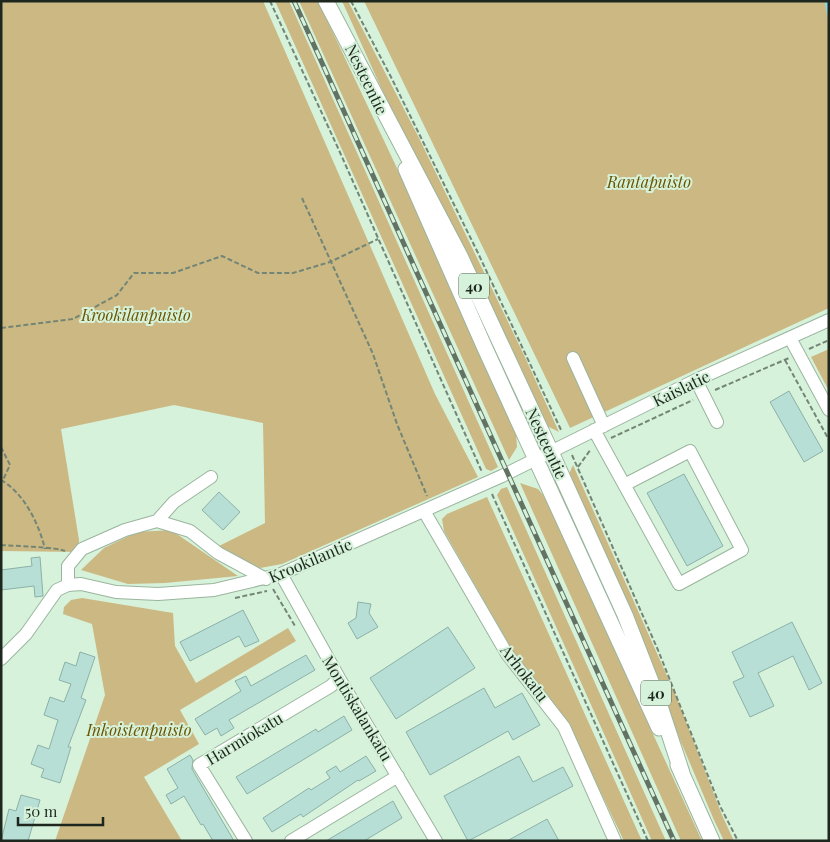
<svg xmlns="http://www.w3.org/2000/svg" width="830" height="842" font-family="'Playfair Display',serif">
	<style>
		.green { fill: #ccb883 }
		.lines { fill: none; stroke-linecap: round; stroke-linejoin: round }
		.stream { stroke: #81dae8; stroke-width: 3 }
		.building { fill: #b8dfd6; stroke: #8bb1a8 }
		.minor-casing { stroke: #9ab59e; stroke-width: 14 }
		.major-casing { stroke: #9ab59e; stroke-width: 17 }
		.path { stroke: #738575; stroke-width: 2; stroke-dasharray: 5 2.5; stroke-linecap: butt }
		.minor { stroke: #fff; stroke-width: 12 }
		.major { stroke: #fff; stroke-width: 15 }
		.rail-casing { stroke: #627364; stroke-width: 5 }
		.rail { stroke: #d6f2da; stroke-width: 3; stroke-dasharray: 9; stroke-linecap: butt }
		.labels { text-anchor: middle; dominant-baseline: central; stroke-width: 4; stroke-linejoin: round; paint-order: stroke }
		.shield { fill: #d6f2da; stroke: #546456; stroke-width: 1 }
		.shield-label { font-size: 15px; font-weight: bold; fill: #1d271e }
		.street-label { font-size: 16px; fill: #1d271e; stroke: #d6f2da }
		.park-label { font-size: 16px; font-style: italic; fill: #6b5400; stroke: #d6f2da }
	</style>
	<rect width="100%" height="100%" fill="#d6f2da"/>
	<!-- green -->
	<path class="green" d="M1,1H263L435,394L478,477L282,564L260,568L217,547L265,523L263,423L174,405L61,429L79,540L78,552L1,551Z
		M275,1H289L498,467L491,471L486,469Z
		M299,1H318L413,202L516,433L517,447L509,460Z
		M342,1H348L419,138L524,355L559,432L545,425L406,143Z
		M364,1H829V308L570,428Z
		M829,349V391L811,357Z
		M573,465L676,696L722,815L734,841H724L714,820L570,480L569,474Z
		M520,483L538,489L544,496L702,841H681Z
		M507,487L666,841H652L497,495L501,489Z
		M487,497L642,841H624L566,720L516,657L444,531L442,519L447,514Z
		M171,530L238,576L165,583L128,584L81,570L104,548L137,532Z
		M82,598L173,613L175,646L196,683L288,628L296,641L180,710L199,744L144,777L182,841H55L105,695L92,624L63,614L64,607L71,600Z"/>
	<g class="lines">
		<!-- stream -->
		<path class="stream" d="M826,1L829,17"/>
	</g>
	<!-- building -->
	<path class="building" d="M789,391L823,451L804,462L770,402Z
		M684,474L723,546L687,566L647,493Z
		M219,492L240,512L223,530L202,510Z
		M40,557L43,596L35,597L34,586L1,590V570L32,566L31,558Z
		M358,602L371,604L369,613L378,627L357,639L348,623L356,618Z
		M243,610L259,641L245,647L239,636L190,661L180,642Z
		M792,622L822,683L809,690L793,656L758,673L774,706L750,717L733,682L744,677L732,652Z
		M448,627L475,668L396,719L370,678Z
		M80,652L95,657L81,698L86,700L68,747H71L60,783L41,777L44,769L31,764L38,745L49,749L58,720L44,715L50,697L64,702L71,684L59,680L65,662L76,666Z
		M306,655L315,670L229,720L234,728L221,736L217,728L205,735L195,719L241,691L235,681L246,676L251,686Z
		M484,688L495,708L522,693L540,725L513,740L508,731L430,775L406,732Z
		M344,716L352,730L247,794L236,777L316,729L318,732Z
		M190,755L193,760L192,769L234,841H213L203,824L201,825L184,796L171,804L166,795L178,788L167,769Z
		M366,756L376,771L359,781L358,780L303,817L301,814L272,832L263,818L309,788L311,790L330,778L326,772L336,766L340,772Z
		M519,756L533,782L563,767L573,786L468,841L444,796Z
		M21,795L40,800L28,841H1L9,809L16,811Z
		M393,801L402,818L364,841H326Z
		M547,819L559,841H507Z"/>
	<g class="lines">
		<defs>
			<path id="minor" d="M790,338L829,410
				M573,358L604,426
				M696,380L717,422
				M594,430L679,584L742,550L690,451L626,484
				M424,511L507,654L564,727L615,841
				M157,521L174,502L211,477
				M281,574L339,678L436,841
				M68,585V566L82,549L125,530L157,521L190,531L218,553L266,579
				M1,659L26,634L57,590L68,585L81,584L116,592L158,594L214,590L281,574L502,476L696,380L829,320
				M246,841L199,765L331,686L339,678
				M291,841L398,776"/>
			<path id="major" d="M326,1L460,256L551,452L625,615L657,697L682,773
				M406,169L484,346L659,728
				M678,765L712,841"/>
		</defs>
		<!-- minor casing -->
		<use href="#minor" class="minor-casing"/>
		<!-- major casing -->
		<use href="#major" class="major-casing"/>
		<!-- path -->
		<path class="path" d="M270,1L338,148L482,472
			M351,1L391,77L478,253L562,432
			M302,198L373,354L397,424L427,496
			M1,328L73,319L117,295L134,273H173L222,256L258,273H293L330,262L378,239
			M809,349L829,340
			M785,360L829,440
			M715,390L789,358
			M611,438L693,400
			M1,447L10,465L3,480
			M572,455L658,650L720,806L738,841
			M578,467L591,449
			M1,480C24,493 39,524 45,549
			M492,494L648,841
			M1,545C14,546 57,547 65,551
			M273,589L295,626
			M235,598L267,591"/>
		<!-- minor -->
		<use href="#minor" class="minor"/>
		<!-- major -->
		<use href="#major" class="major"/>
		<defs>
			<path id="rail" d="M294,1L674,841"/>
		</defs>
		<!-- rail casing -->
		<use href="#rail" class="rail-casing"/>
		<!-- rail -->
		<use href="#rail" class="rail"/>
	</g>
	<g class="labels">
		<!-- shield labels -->
		<g class="shield">
			<rect x="459" y="273.5" width="30" height="25" rx="4"/>
			<rect x="641" y="680.5" width="30" height="25" rx="4"/>
		</g>
		<g class="shield-label">
			<text x="474" y="286">40</text>
			<text x="656" y="693">40</text>
		</g>
		<!-- street labels -->
		<g class="street-label">
			<text transform="translate(367 79) rotate(64)">Nesteentie</text>
			<text transform="translate(681 388) rotate(-26)">Kaislatie</text>
			<text transform="translate(547 443) rotate(65)">Nesteentie</text>
			<text transform="translate(310 560) rotate(-23)">Krookilantie</text>
			<text transform="translate(525 673) rotate(52)">Arhokatu</text>
			<text transform="translate(358 708) rotate(59)">Montiskalankatu</text>
			<text transform="translate(244 738) rotate(-31)">Harmiokatu</text>
		</g>
		<!-- park labels -->
		<g class="park-label">
			<text x="649" y="181">Rantapuisto</text>
			<text x="136" y="314">Krookilanpuisto</text>
			<text x="139" y="729">Inkoistenpuisto</text>
		</g>
	</g>
	<!-- border -->
	<rect width="830" height="842" fill="none" stroke="#1d271e" stroke-width="5"/>
	<!-- scale -->
	<path d="M18 817v8h85v-8" fill="none" stroke="#1d271e" stroke-width="2.5"/>
	<text x="25" y="817" font-size="15" fill="#1d271e" stroke="#d6f2da" stroke-width="4" paint-order="stroke">50 m</text>
</svg>
